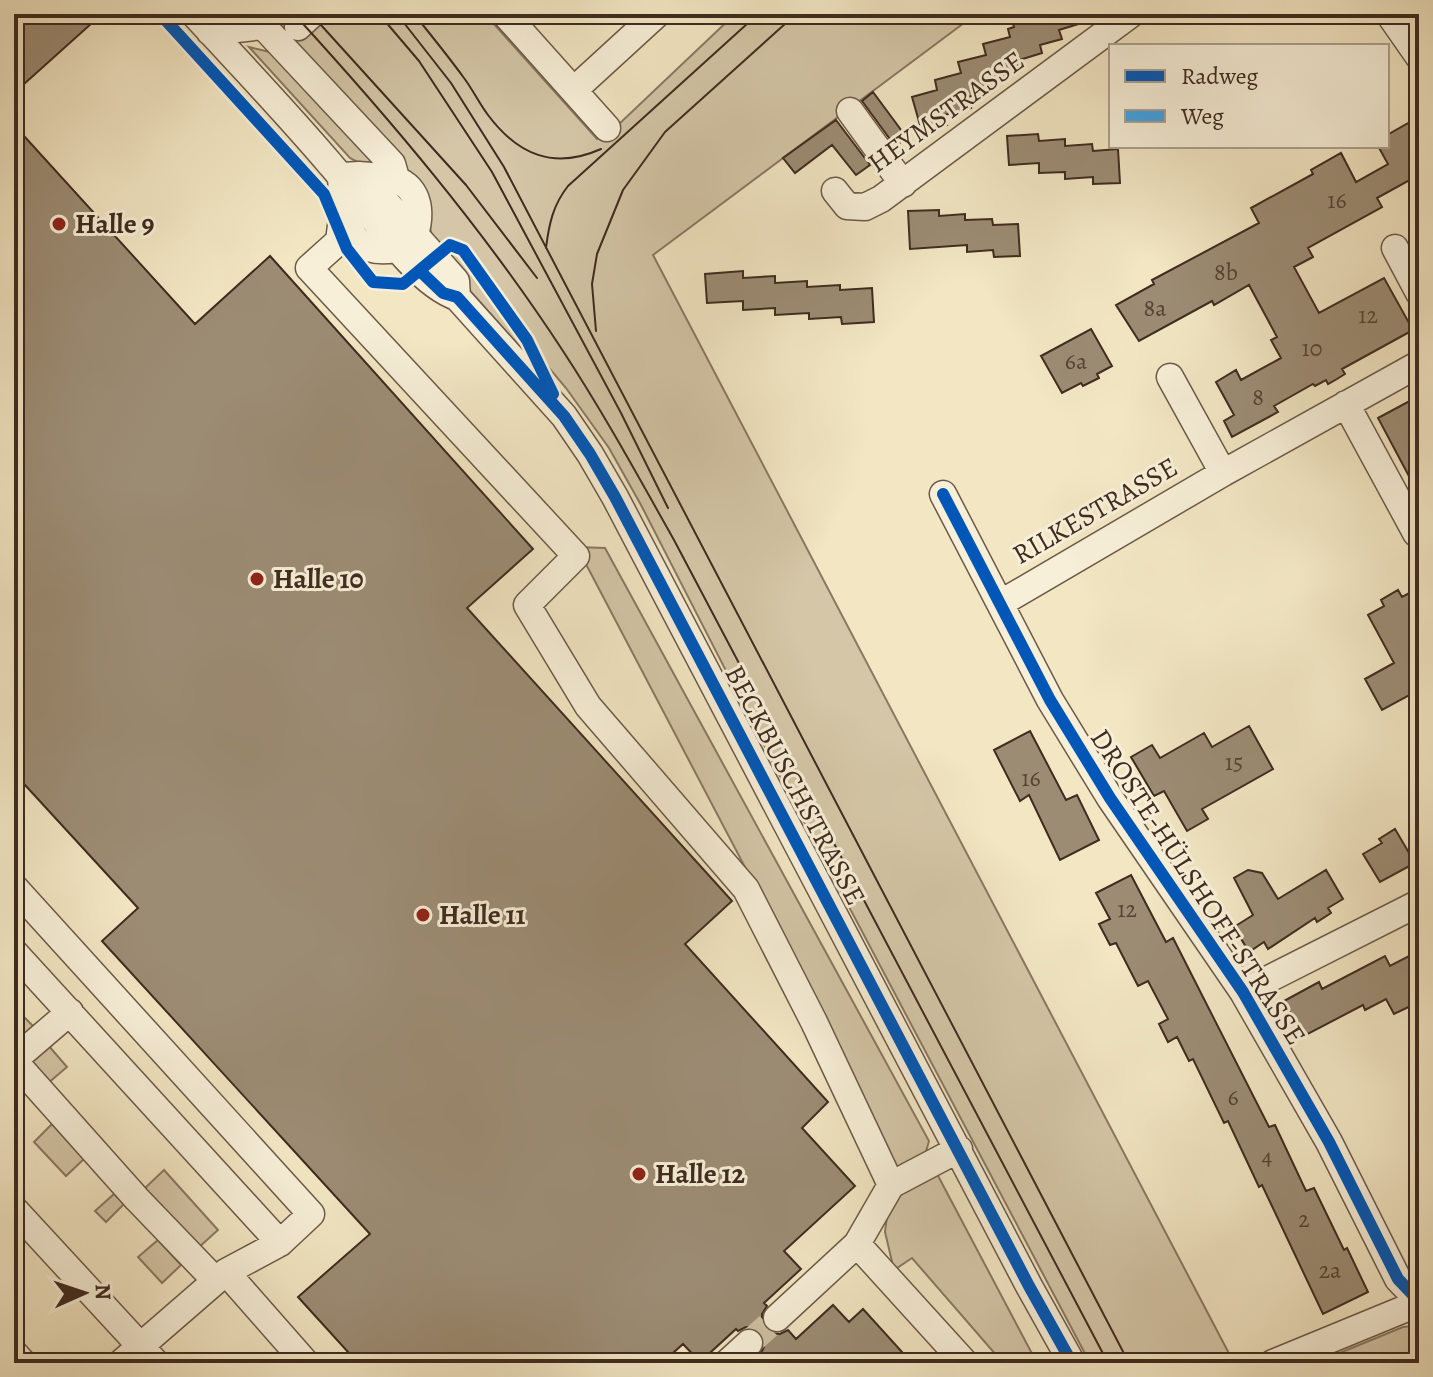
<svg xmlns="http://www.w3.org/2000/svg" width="1433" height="1377" font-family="Alegreya,serif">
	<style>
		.green { fill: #d4c6a7; stroke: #8a7863; stroke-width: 2 }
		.building { fill: #9c8c74; stroke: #3f2b1f; stroke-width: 2 }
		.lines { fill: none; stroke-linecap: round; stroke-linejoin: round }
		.minor-tunnel { stroke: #cec1a2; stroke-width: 26; stroke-dasharray: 26 13; stroke-linecap: butt }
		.minor-casing { stroke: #6c5a48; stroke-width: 29 }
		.minor { stroke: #f7efd8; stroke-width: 26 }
		.tram { stroke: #3f2b1f; stroke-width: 2 }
		.quiet { stroke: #3fa3ea; stroke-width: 10; stroke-dasharray: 20 10; stroke-linecap: butt }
		.cycleway-casing { stroke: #f7efd8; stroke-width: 17 }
		.cycleway { stroke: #0057b8; stroke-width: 12 }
		.poi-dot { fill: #8f2418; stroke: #f7efd8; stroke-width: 3 }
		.labels { text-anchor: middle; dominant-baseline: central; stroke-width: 6; stroke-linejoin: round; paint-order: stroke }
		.number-label { font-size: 24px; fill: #564334 }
		.street-label { font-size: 28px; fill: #3f2b1f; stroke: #f7efd8 }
		.poi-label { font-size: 28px; font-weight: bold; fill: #3f2b1f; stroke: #f7efd8; text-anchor: start }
	</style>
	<rect width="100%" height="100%" fill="#f2e6c3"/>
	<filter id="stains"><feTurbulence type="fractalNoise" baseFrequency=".0025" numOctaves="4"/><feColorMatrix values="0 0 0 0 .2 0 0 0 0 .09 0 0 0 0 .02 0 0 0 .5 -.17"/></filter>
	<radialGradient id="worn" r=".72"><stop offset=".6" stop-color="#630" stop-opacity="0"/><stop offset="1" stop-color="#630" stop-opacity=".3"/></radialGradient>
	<!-- green -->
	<path class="green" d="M263,14H485L597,139L617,126L735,14H976L653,255L1234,1363H1090L781,778L641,505L609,448L566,388L535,351L519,346L434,250L425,199Z
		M249,47L278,54L384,168L361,164L350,158Z
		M577,547L605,548L929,1141L925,1155L896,1168L779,932Z
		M23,1016L35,1028L14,1045V1025Z
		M48,1045L67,1067L47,1084L28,1062Z
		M52,1124L84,1159L66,1176L34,1142Z
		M164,1170L218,1230L198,1248L144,1189Z
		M936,1172L1037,1363H1003L912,1258L894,1270L885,1232L889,1200Z
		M114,1194L124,1204L106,1222L95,1211Z
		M158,1240L181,1265L162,1283L138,1257Z
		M1412,1326L1419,1331V1363H1315L1403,1327Z"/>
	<!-- building -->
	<path class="building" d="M14,14H102L14,93Z
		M1010,14H1098V18L1059,30L1062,39L1040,45L1042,53L1016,61L1019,72L992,79L995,89L968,97L971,108L944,115L947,125L922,132L912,97L937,90L935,80L961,73L958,62L986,55L983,44L1010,37L1008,29L1014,27Z
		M873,92L907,138L895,146L862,101Z
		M1419,117V175L1377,198L1382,207L1308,248L1313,257L1294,267L1319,313L1384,278L1413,330L1342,369L1345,374L1337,379L1328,384L1326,380L1315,386L1313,384L1274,406L1278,412L1232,437L1224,421L1234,415L1216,382L1236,370L1241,380L1281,358L1271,340L1277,337L1249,285L1214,305L1212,301L1139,341L1116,305L1154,284L1152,280L1259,223L1251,208L1313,174L1311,170L1341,153L1356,182L1388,164L1378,146H1387V135Z
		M836,120L870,165L856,175L832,145L795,173L783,158Z
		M14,125L195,324L270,256L533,549L467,608L732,901L685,944L828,1102L802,1128L855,1186L784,1251L801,1269L764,1303L767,1306L762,1314V1322L772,1333L780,1334L788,1330L796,1339L833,1305L849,1322L863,1309L912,1363H767L760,1355L764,1347L761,1333L755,1328L746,1327L738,1331L736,1329L700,1362L683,1344L662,1363H358L298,1297L370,1234L102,941L138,908L14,773Z
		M1038,134L1039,141L1065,139V146L1092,144L1093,151L1118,149L1120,183L1093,184V177L1065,179V172L1039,173V163L1009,165L1007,136Z
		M939,210V216L965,214V220L992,219L993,225L1018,224L1020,256L994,257L993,250L967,252V245L910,249L908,211Z
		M743,271V278L775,276V283L807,281V287L840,285V290L872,288L874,322L842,324L841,317L809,319V313L775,315V308L743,310V301L707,303L705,274Z
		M1091,329L1112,366L1097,374L1099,378L1083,386L1081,383L1062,393L1041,356Z
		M1419,396V495L1378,418Z
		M1419,588V690L1382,710L1365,679L1394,663L1368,615L1384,606L1381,600L1398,590L1402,597Z
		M1249,726L1273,769L1202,809L1208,819L1187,831L1164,791L1154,796L1131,757L1152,745L1160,758L1204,733L1212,747Z
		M1030,731L1066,800L1077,795L1099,840L1060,860L1029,795L1020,801L994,750Z
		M1395,829L1415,863L1380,882L1363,854L1382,843L1379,839Z
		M1248,870L1262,873L1278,899L1326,870L1343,899L1328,908L1331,913L1317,922L1315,918L1268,949L1264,942L1249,952L1234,927L1253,915L1234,878Z
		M1131,875L1166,942L1173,938L1269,1127L1275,1125L1306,1191L1314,1188L1344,1250L1347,1248L1368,1292L1323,1314L1262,1185L1259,1187L1228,1121L1224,1123L1193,1059L1189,1061L1177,1037L1168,1042L1159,1024L1168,1019L1148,981L1138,986L1116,943L1110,945L1099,924L1110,919L1096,893Z
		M1419,951V1002L1394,1014L1386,999L1365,1010L1363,1005L1302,1037L1284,1001L1319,982L1322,989L1385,956L1390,966Z"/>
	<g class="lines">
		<!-- minor-tunnel -->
		<path class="minor-tunnel" d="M749,1343L777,1318"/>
		<defs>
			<path id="minor" d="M194,14C240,64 287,113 331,165C362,200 413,283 457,297L564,416L590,454L615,497L1029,1286L1072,1363
				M505,14L607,128
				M1389,14L1419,57
				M298,27L312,14
				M210,32L263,26L392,164L397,181
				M574,90L657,14
				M850,111L903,184
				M359,175C373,176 391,176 403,183C424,196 421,229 408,246C349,264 343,223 341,176Z
				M351,181L378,193L456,281L457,297
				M835,191L847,206L865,207L881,199L1131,14
				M343,210L339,241L309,268L576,556L527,605L588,706L746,889L814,1022L891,1185
				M1395,248L1419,293
				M1170,377L1223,473
				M1346,404L1416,533
				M943,494L1050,700L1110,798L1243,992L1329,1142L1398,1279L1419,1301
				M1001,603L1223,473L1419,364
				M14,887L311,1214L280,1243
				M14,952L280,1243L226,1272L306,1363
				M1243,992L1419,903
				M14,1060L70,1012
				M14,1061L137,1199L215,1280
				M14,1209L156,1363
				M857,1244L891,1185L959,1149
				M777,1318L857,1244L965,1363
				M14,1353L23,1363
				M121,1363L226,1272
				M727,1363L749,1343
				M1273,1363L1419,1303"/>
		</defs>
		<!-- minor casing -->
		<use href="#minor" class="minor-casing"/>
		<!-- minor -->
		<use href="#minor" class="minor"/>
		<!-- tram -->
		<path class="tram" d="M294,14C391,120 484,230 563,351C603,412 638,476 674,540L1108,1363
			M311,14L466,185L537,278
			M379,14L419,61L492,172L621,413L668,508
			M397,14L451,83L504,167L1129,1363
			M414,14C431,35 448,56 464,78C473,90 479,103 488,115C518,155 554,170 601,149
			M546,248C549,224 553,205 568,186L758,14
			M596,331L592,284L597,254L623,190L665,132L796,14"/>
		<!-- quiet -->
		<path class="quiet" d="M1394,21L1403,14"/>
		<defs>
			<path id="cycleway" d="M160,14L324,194L347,249L373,282L403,284L450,245L463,250L527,340L553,394
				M420,271L443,293L457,297L564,416L590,454L615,497L1029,1286L1072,1363
				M943,494L1050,700L1110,798L1243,992L1329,1142L1398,1279L1419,1301"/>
		</defs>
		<!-- cycleway casing -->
		<use href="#cycleway" class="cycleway-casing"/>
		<!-- cycleway -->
		<use href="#cycleway" class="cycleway"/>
	</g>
	<!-- markers -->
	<g class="poi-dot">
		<circle cx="59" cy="224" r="8"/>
		<circle cx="257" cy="579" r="8"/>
		<circle cx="423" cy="915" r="8"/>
		<circle cx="639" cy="1174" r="8"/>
	</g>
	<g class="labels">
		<!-- number labels -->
		<g class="number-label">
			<text x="1337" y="200">16</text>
			<text x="1226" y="272">8b</text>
			<text x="1155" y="308">8a</text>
			<text x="1368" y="315">12</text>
			<text x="1312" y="348">10</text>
			<text x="1076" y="361">6a</text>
			<text x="1258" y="397">8</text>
			<text x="1234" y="762">15</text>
			<text x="1031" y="778">16</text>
			<text x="1127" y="909">12</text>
			<text x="1233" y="1097">6</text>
			<text x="1267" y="1156">4</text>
			<text x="1304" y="1219">2</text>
			<text x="1330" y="1270">2a</text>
		</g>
		<!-- street labels -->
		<g class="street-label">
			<text transform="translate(946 112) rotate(-36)">HEYMSTRASSE</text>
			<text transform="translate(1095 511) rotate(-30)">RILKESTRASSE</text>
			<text transform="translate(795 785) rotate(62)">BECKBUSCHSTRASSE</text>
			<text transform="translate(1198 887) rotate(57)">DROSTE-HÜLSHOFF-STRASSE</text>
		</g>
		<!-- poi labels -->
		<g class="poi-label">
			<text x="75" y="224">Halle 9</text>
			<text x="273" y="579">Halle 10</text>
			<text x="439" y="915">Halle 11</text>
			<text x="655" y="1174">Halle 12</text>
		</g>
	</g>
	<!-- margin -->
	<rect width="1433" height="1377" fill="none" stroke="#f2e6c3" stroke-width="48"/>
	<rect x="16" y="16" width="1401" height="1345" fill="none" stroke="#3f2b1f" stroke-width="4"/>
	<rect x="24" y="24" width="1385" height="1329" fill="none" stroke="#3f2b1f" stroke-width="2"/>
	<!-- legend -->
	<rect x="1109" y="44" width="280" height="104" fill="#f7efd8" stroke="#ada18e" stroke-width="2"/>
	<rect x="1125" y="70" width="40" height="12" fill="#0057b8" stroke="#ada18e" stroke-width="2"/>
	<text x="1181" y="84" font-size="24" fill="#3f2b1f">Radweg</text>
	<rect x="1125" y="110" width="40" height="12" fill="#3fa3ea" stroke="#ada18e" stroke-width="2"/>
	<text x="1181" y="124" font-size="24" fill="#3f2b1f">Weg</text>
	<!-- north arrow -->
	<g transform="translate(84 1293) rotate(87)" stroke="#f7efd8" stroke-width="6" paint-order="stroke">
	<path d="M0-6L14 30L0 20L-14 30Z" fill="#3f2b1f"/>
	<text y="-12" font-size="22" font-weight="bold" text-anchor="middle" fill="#3f2b1f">N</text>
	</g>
	<rect width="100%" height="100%" filter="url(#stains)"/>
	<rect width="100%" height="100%" fill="url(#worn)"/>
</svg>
